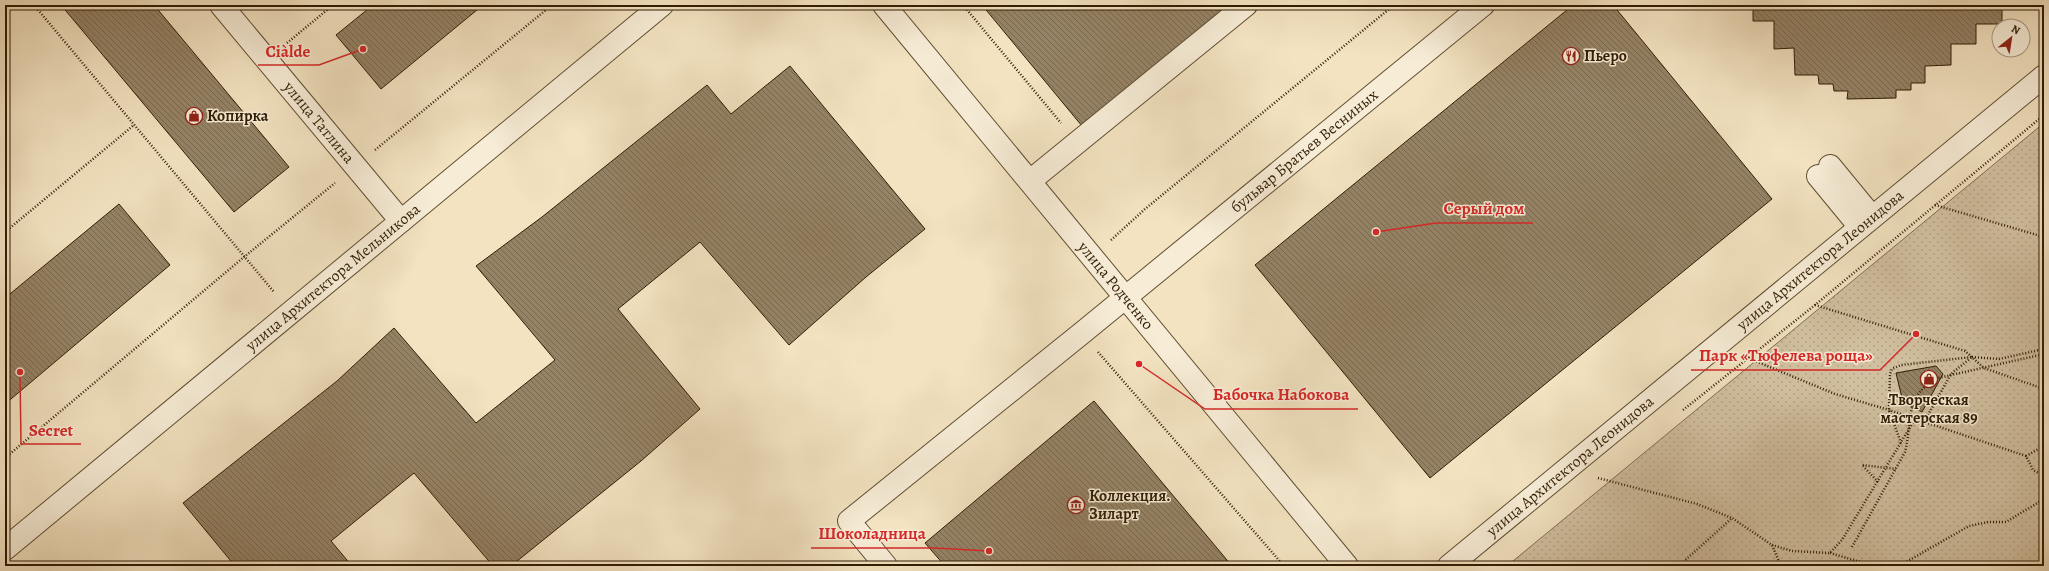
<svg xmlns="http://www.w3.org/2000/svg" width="2049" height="571" font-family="Alegreya,serif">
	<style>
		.grass { fill: url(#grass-dots); stroke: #816e52 }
		.building { fill: url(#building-back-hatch); stroke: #301c04 }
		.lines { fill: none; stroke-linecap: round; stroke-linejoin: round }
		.minor-casing { stroke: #614e33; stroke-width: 24 }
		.path { stroke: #301c04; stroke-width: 2.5; stroke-dasharray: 1 2; stroke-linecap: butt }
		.minor { stroke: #f7edd7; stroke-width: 22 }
		.path-bridge { stroke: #301c04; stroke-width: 2.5; stroke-dasharray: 1 2; stroke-linecap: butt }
		.labels { text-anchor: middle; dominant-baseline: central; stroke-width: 3; stroke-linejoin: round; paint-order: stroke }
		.poi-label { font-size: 16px; font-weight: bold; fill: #301c04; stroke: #f7edd7; text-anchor: start }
		.street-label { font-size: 16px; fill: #301c04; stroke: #f7edd7 }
		.leader { fill: none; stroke: #d62828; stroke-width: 1.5 }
		.callout-dot { fill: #d62828; stroke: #f7edd7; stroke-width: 1.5 }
		.callout-label { font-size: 17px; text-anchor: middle; font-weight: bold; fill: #d62828; stroke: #f7edd7; stroke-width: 3; stroke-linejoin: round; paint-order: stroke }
	</style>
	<defs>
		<pattern id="grass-dots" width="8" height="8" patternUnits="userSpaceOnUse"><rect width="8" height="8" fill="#d2c1a1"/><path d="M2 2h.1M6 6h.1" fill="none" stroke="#b5a589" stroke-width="1.8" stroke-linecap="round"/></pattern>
		<pattern id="building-back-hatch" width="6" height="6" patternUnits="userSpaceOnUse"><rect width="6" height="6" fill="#958366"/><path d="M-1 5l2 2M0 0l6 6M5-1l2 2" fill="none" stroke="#7a6a52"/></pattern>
	</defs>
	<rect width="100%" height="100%" fill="#f3e3c1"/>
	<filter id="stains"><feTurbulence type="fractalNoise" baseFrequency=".005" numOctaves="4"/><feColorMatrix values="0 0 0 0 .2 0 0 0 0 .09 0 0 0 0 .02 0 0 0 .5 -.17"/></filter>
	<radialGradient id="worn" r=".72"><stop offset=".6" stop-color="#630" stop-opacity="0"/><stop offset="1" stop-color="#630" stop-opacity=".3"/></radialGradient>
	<!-- grass -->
	<path class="grass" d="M2044,123V566H1507Z"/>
	<!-- building -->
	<path class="building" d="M61,5H154L289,167L234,212Z
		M373,5H483L381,89L336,35Z
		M982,5H1228L1082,126Z
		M1573,5H1613L1772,199L1430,478L1255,265Z
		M1753,5H2002V24H1976V44H1951V65L1925,66V83H1911V90H1896V98L1847,99L1848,91H1834L1833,84H1819L1818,75H1795L1794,48L1774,49V21H1753Z
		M790,66L925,229L866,277L789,345L700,242L618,309L700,409L641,461L511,566H493L414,473L331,541L352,566H235L183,503L337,381L394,328L476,423L555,360L476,266L542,217L707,85L731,114Z
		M119,204L170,265L5,404V298Z
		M1936,366L1943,374L1922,412L1903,402L1896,373Z
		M1094,401L1232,566H945L925,543Z"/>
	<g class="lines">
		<defs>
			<g id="minor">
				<path id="s1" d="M221,5L401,221"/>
				<path id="s2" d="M884,5L1347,566"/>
				<path d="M1830,166L1872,217"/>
				<path d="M1818,176L1860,227"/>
				<path d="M1030,181L1246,5"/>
				<path id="s3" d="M5,549L662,5"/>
				<path id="s4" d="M886,566L849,521L1082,333L1483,5"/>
				<path id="s5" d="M1449,566L2044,76"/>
			</g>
		</defs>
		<!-- minor casing -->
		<use href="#minor" class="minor-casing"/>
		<!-- path -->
		<path class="path" d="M34,5L274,292
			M963,5L1061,123
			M287,43L333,5
			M375,150L552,5
			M1935,205L2044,237
			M5,232L134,125
			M1111,240L1145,209L1394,5
			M1815,305L1965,351L1984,368L2044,389
			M1098,352L1284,566
			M1972,357L1999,359L2044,349
			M1748,358L1835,394L1889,410L2026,456L2033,470L2044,476
			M1683,410L1815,305L2044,115
			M1901,443L1889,410L1890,374L1892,369L1901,365L1972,357L1951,374L1924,422
			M2026,456L2044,446
			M5,458L244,257L335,183
			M1598,478L1697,504L1732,518
			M1878,482L1862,465L1896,469
			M1772,545L1792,551L1830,553L1842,540L1915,419
			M1830,553L1874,566
			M1679,566L1732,518L1772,545L1781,566
			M1899,566L1969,526L1988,522H2006L2044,499"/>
		<!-- minor -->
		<use href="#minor" class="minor"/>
		<!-- path-bridge -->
		<path class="path-bridge" d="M1852,547L1905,452C1913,421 1903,396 1938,378L2044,354"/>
	</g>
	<!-- icons -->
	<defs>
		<symbol id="restaurant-ring" viewBox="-11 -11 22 22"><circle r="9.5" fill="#f7edd7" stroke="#8f2418" stroke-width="1.5"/><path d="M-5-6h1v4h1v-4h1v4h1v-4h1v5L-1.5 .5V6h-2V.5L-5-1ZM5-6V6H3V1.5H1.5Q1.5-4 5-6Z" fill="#8f2418"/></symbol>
		<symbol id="shop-ring" viewBox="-11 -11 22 22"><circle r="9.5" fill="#f7edd7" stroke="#8f2418" stroke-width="1.5"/><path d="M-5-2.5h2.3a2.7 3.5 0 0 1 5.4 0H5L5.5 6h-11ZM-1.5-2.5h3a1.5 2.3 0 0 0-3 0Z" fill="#8f2418"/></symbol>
		<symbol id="museum-ring" viewBox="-11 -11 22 22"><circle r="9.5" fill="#f7edd7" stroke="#8f2418" stroke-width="1.5"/><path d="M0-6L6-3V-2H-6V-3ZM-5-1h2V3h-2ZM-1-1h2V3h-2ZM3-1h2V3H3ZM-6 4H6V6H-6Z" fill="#8f2418"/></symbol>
	</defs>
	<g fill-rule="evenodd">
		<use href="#restaurant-ring" x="1561" y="46" width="20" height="20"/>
		<use href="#shop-ring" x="184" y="106" width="20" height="20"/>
		<use href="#shop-ring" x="1919" y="369" width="20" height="20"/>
		<use href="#museum-ring" x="1066" y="495" width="20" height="20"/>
	</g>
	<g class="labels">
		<!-- poi labels -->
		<g class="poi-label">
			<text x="1584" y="56">Пьеро</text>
			<text x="207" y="116">Копирка</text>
			<text x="1929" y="400" text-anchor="middle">Творческая<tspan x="1929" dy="18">мастерская 89</tspan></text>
			<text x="1089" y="496">Коллекция.<tspan x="1089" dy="18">Зиларт</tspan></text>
		</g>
		<!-- street labels -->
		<g class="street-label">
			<text stroke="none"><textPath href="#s1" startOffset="153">улица Татлина</textPath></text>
			<text stroke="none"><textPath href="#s4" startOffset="645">бульвар Братьев Весниных</textPath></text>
			<text stroke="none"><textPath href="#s5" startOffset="481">улица Архитектора Леонидова</textPath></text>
			<text stroke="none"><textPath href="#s3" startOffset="426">улица Архитектора Мельникова</textPath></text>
			<text stroke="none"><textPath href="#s2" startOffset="364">улица Родченко</textPath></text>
			<text stroke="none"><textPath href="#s5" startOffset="157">улица Архитектора Леонидова</textPath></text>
		</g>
	</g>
	<!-- callouts -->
	<path class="leader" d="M363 49L319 65H258M1376 232L1436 223H1533M1916 334L1880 370H1691M1139 364L1205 409H1358M20 372L21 444H81M989 551L934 548H811"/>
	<g class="callout-dot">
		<circle cx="363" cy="49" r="4"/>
		<circle cx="1376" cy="232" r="4"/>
		<circle cx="1916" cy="334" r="4"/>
		<circle cx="1139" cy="364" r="4"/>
		<circle cx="20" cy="372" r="4"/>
		<circle cx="989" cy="551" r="4"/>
	</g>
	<g class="callout-label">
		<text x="288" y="57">Ciàlde</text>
		<text x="1484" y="214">Серый дом</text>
		<text x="1786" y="361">Парк «Тюфелева роща»</text>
		<text x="1281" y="400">Бабочка Набокова</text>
		<text x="51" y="436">Secret</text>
		<text x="872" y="539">Шоколадница</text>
	</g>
	<!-- margin -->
	<rect width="2049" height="571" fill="none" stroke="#f3e3c1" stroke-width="20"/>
	<rect x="6" y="6" width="2037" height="559" fill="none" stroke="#301c04" stroke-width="2"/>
	<rect x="10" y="10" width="2029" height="551" fill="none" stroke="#301c04"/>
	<!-- north arrow -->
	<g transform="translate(2011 38) rotate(30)"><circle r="19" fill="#f7edd7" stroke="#a79983"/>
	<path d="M0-3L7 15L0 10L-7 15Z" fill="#8f2418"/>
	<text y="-6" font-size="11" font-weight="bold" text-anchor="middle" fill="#301c04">N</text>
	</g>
	<rect width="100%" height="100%" filter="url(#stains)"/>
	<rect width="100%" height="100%" fill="url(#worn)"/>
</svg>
